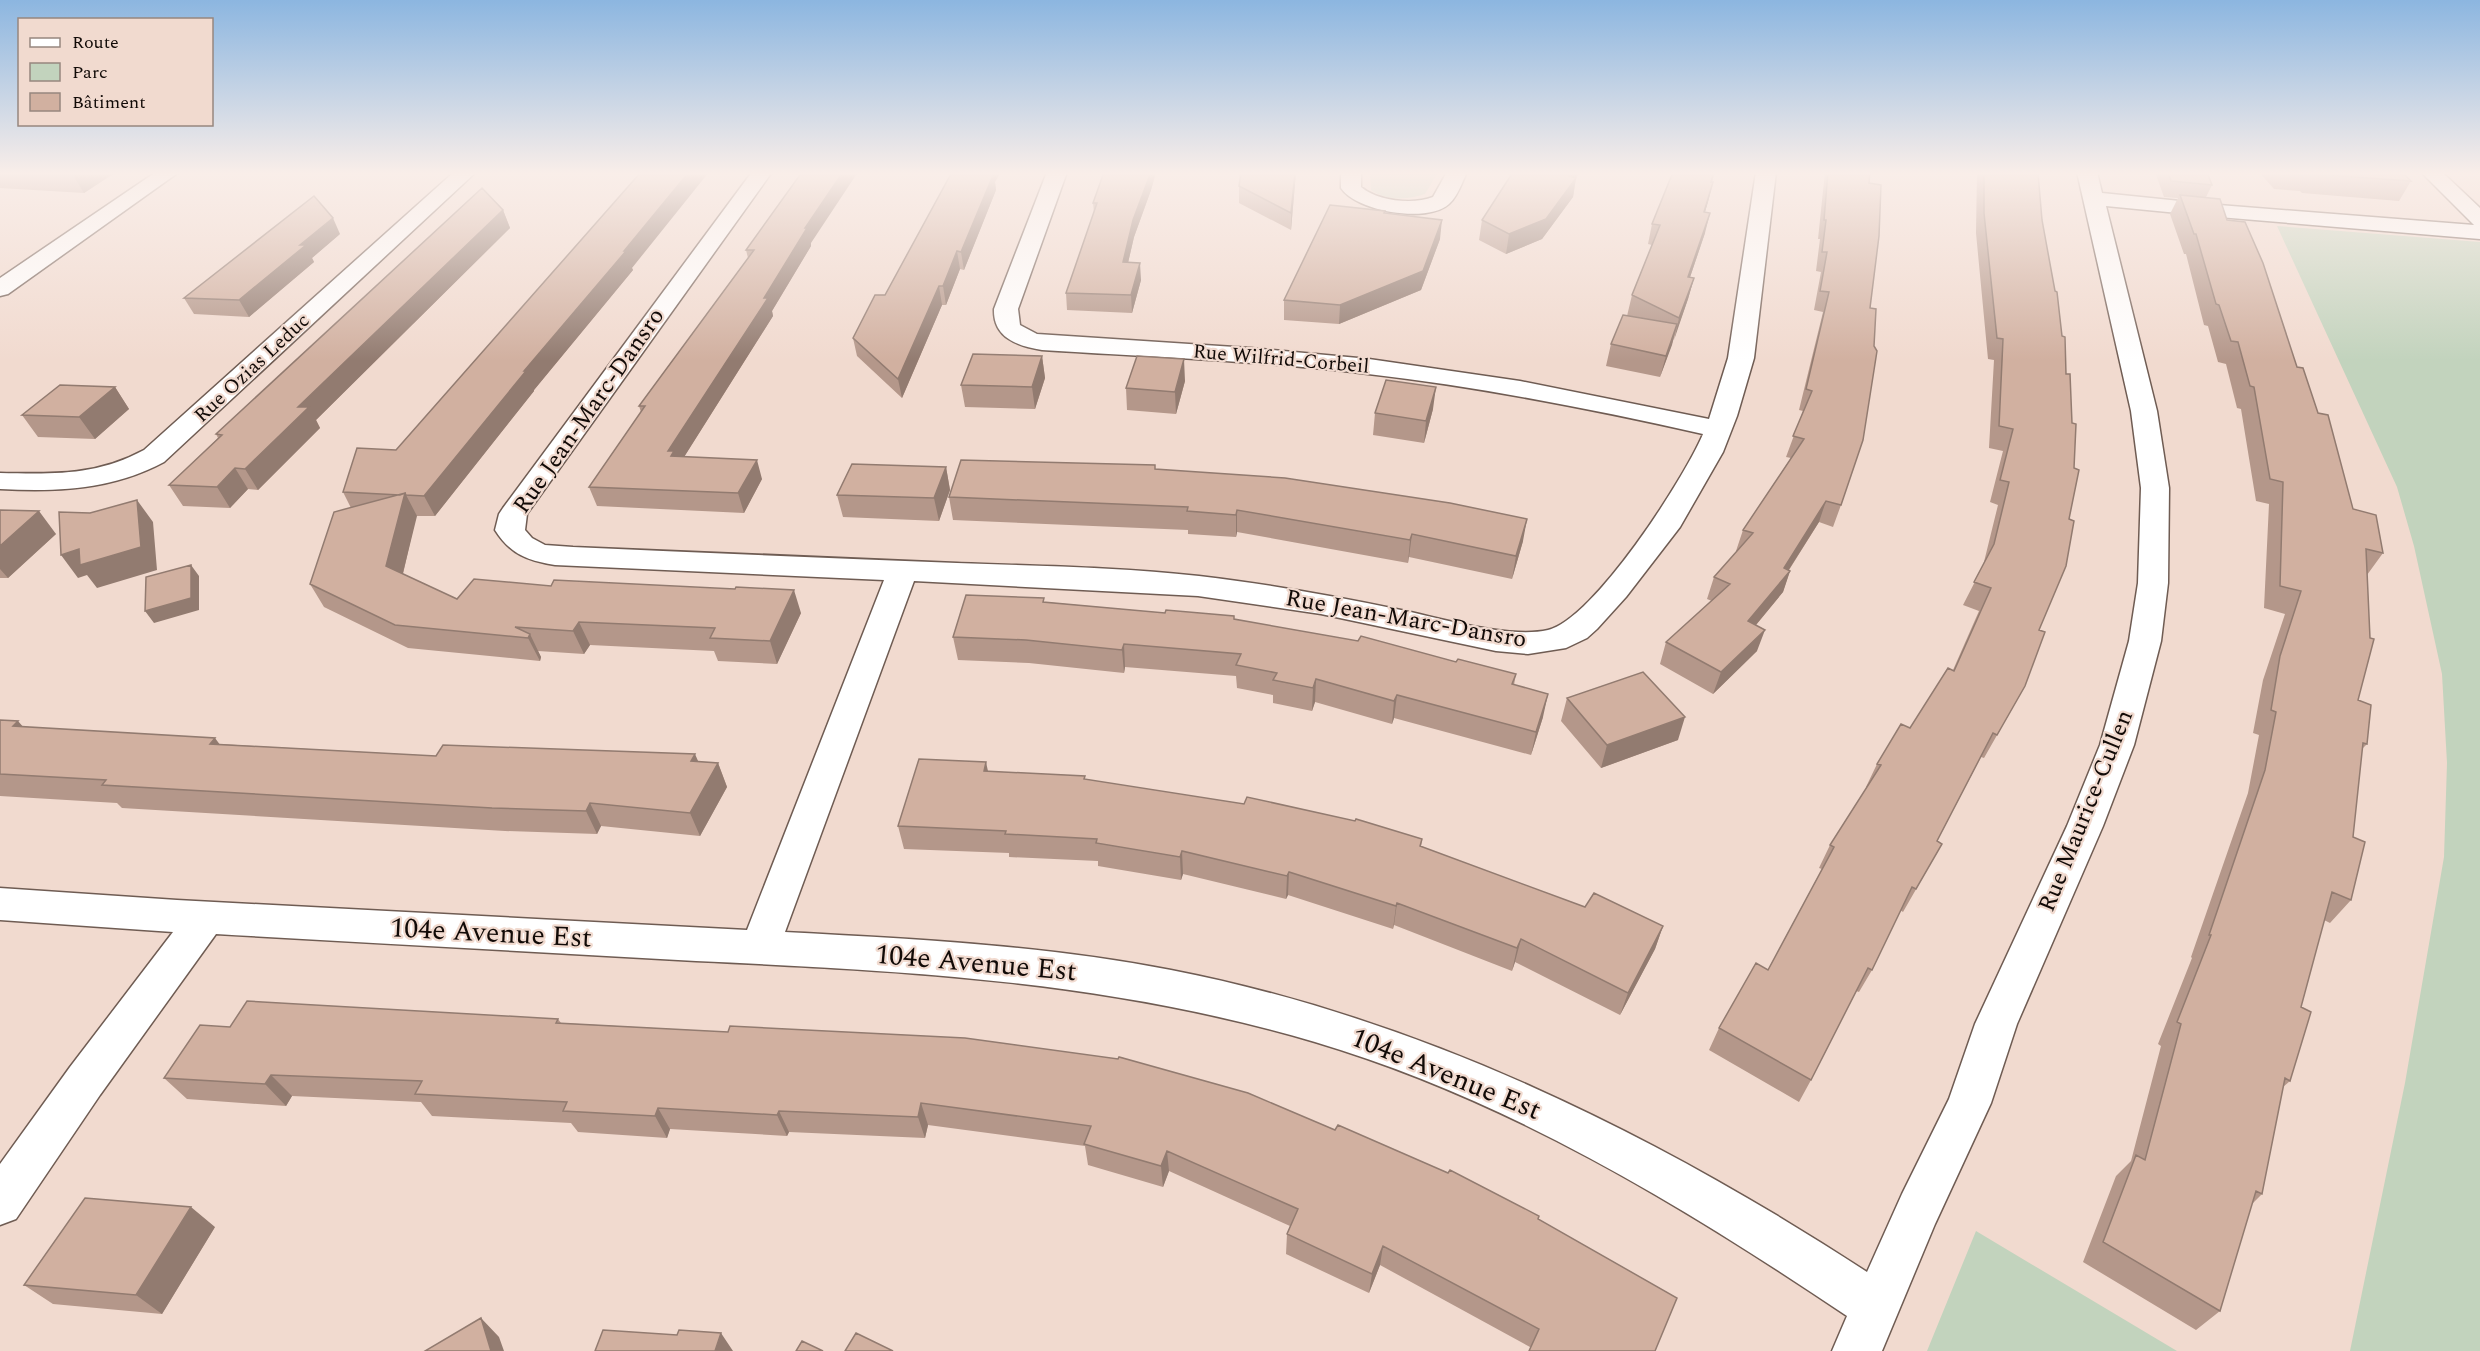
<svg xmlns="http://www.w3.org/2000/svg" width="2480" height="1351" font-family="Spectral,serif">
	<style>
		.green { fill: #c2d3bd }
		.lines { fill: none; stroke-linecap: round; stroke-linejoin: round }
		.minor-casing { stroke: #6f5c53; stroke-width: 3 }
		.minor { fill: #fff; fill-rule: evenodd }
		.wall { fill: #b4978a }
		.shaded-wall { fill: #927b70 }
		.building { fill: #d1b0a0; stroke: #927b70; stroke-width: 1.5 }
		.labels { text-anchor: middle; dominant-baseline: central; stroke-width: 4.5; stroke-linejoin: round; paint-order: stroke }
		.far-street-label { font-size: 20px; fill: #110a07; stroke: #f1dacf }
		.street-label { font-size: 24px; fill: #110a07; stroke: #f1dacf }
		.near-street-label { font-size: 28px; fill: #110a07; stroke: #f1dacf }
	</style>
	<rect width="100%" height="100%" fill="#f1dacf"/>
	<!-- green -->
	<path class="green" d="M1370,172H1438L1425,194C1408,200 1386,201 1371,190Z
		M2277,226L2480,242V1351H2350L2405,1083L2444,857L2447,763L2442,674L2414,546L2397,487Z
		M1976,1231L2177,1351H1927Z"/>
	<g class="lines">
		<defs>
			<path id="minor" d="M156,172H179L8,294L0,296V278Z
				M454,172H476L164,462C112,490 58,492 0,489V473C53,474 96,476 144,450Z
				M752,172H772L527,514L525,530L532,538L545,545L573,547C701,553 829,558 957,563C1038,566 1119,567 1199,576C1267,584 1334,596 1401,610C1440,618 1509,639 1548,630C1594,619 1684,479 1703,434C1592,409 1481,387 1368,374C1260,361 1151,357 1042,350C1018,346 993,338 994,309L1047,172H1067L1018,309L1020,325L1037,334L1250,348L1369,359L1520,381L1709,419L1728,358L1756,172H1776L1754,358L1737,416L1723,452L1680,527L1626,597L1597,629L1587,638L1566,648L1528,654L1496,651L1321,614L1198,596L914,581L785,932C914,939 1044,945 1171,970C1422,1019 1654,1133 1867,1272L1902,1194L1949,1099L1975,1024L2067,826L2100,745L2129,641L2138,583L2141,488L2131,411L2077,172H2097L2102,193L2219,205L2474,225L2421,172H2442L2480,208V239L2219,217L2106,206L2157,411L2169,488L2168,583L2161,641L2134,745L2103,826L2017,1024L1991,1103L1935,1224L1882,1351H1832L1847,1316C1682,1205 1507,1099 1315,1042C1109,981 909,971 696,961C536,952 376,943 216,934L100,1095L16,1219L0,1225V1164L70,1067L173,932L0,920V888L177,900L747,930L884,580L555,565C528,561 510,554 495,530L499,514L503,508Z
				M1341,172H1361V187C1377,201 1413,205 1433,197L1447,172H1467C1462,182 1458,196 1449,204C1427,224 1356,211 1341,188Z"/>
		</defs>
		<!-- minor casing -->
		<use href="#minor" class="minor-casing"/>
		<!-- minor -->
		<use href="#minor" class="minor"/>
	</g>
	<!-- wall -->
	<path class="wall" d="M0,172H116L84,193L0,188Z
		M1104,172H1156L1151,190L1134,237L1128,263L1141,280L1132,313L1067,310L1066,293L1094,213L1093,203Z
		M1296,172L1291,230L1239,203V186Z
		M1513,172H1579L1576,178L1573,197L1542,239L1506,254L1479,240L1482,220Z
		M1673,172H1715L1712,182H1713L1705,212V233L1690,277L1694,278L1688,299L1660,377L1606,366L1611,344L1627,316L1632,295L1652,245L1648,244L1652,224Z
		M1825,172H1870L1841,505L1833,527L1819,522L1789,570L1790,571L1783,592L1756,625L1757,651L1713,694L1660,664L1666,642L1712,601L1707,599L1714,577L1737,552L1736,551L1743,530L1791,458L1786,457L1803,411L1799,410L1823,312L1814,310L1821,272L1816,271L1820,239H1818Z
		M1977,172H2033L2039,630L2025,686L1984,758L1981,757L1937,841L1942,844L1903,912L1900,910L1872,970L1859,992L1856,991L1811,1080L1799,1102L1709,1050L1719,1028L1768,970L1822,869L1819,868L1830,845L1867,787H1866L1877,764L1910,728L1953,670L1979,611L1963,605L1983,566L1998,505L1990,502L2003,451L1989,448L1994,360L1988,359L1976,233Z
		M2155,172H2207L2212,185L2206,197L2227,220L2318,413L2353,509L2383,553L2367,575L2358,700L2367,744L2362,749L2353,837L2351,900L2330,923L2324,920L2301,1007L2290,1081L2283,1087L2262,1194L2252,1204L2220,1311L2196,1330L2083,1262L2116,1176L2131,1161L2161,1046L2158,1044L2192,958L2191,957L2248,793L2259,735L2253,733L2263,680L2285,614L2264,608L2269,504L2256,501L2241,409L2237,408L2226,364L2218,362L2208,326L2204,325L2186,254H2184L2170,214L2178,198L2164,197Z
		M2259,172H2402L2411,181L2399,201L2302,193L2300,191L2274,189Z
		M995,182L996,190L964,270L960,269L946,305H942L902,398L857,356L853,338L885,295Z
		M503,210L510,228L316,420L320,428L258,490L248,489L230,508L183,506L169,485L218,438L216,434Z
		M1385,211L1384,213L1440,239L1421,290L1339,324L1284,320V300Z
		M340,234L312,258L314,262L249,317L194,314L184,298Z
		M811,243V246L772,311L773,316L684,457L762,479L744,513L597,506L589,487L641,412L639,406L748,258L746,250Z
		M632,268L633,270L534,390V391L435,516H416L403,574L457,599L801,613L777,664L718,661L714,651L590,645L584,654L538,651L541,657L540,661L408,648L324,607L310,584L351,508L343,492Z
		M1042,356L1045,378L1035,409L965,407L961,385Z
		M1185,381L1176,414L1127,410L1126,388Z
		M115,387L129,409L95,439L38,437L22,415Z
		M1433,409L1424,443L1373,435L1375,413Z
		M946,467L950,490L939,521L843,517L837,495Z
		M1156,469L1523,541L1512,579L1409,557L1408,563L1237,532L1236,537L1188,534V530L953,520L949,497Z
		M0,510L56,534L8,578H0Z
		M1045,602L1165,613L1234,616V619L1516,674L1514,685L1543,717L1531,755L1394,718L1392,724L1315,702L1312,711L1273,703V695L1237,688L1236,676L1125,667L1124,673L1029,663L958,660L953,637Z
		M1567,698L1678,740L1601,768L1561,721Z
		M0,720L23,727L219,744L436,756L699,762L718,763L727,787L700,836L601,826L597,834L505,831L122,808L117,803L0,796Z
		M988,771L1085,779L1422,839L1421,847L1585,907L1663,926L1655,949L1620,1015L1515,962L1512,971L1394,925L1393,929L1288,895L1286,899L1183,874L1181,880L1098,866V861L1009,857V853L904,849L898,826Z
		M558,1019L561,1023L728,1032L1538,1219L1677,1298L1530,1347L1380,1265L1369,1293L1286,1254L1287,1234L1290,1226L1169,1171L1163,1187L1088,1165L1085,1146L928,1125L925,1138L789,1132L787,1136L670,1129L667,1138L578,1132L571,1123L432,1116L421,1102L292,1096L286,1106L187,1099L164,1078L230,1027Z
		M215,1227L162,1314L53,1304L24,1285Z"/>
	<!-- shaded-wall -->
	<path class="shaded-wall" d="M71,172H116L84,193Z
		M689,172H709L632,268L633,270L534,390V391L435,516L424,496L524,371Z
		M843,172H858L811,243V246L772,311L773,316L679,465L677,475L668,451L805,228Z
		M989,172H1001L995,182L996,190L964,270L961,252Z
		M1151,172H1156L1151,190L1134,237L1124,280L1123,262L1133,220Z
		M1295,172H1296L1291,230V213Z
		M1572,172H1579L1576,178L1573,197L1542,239L1506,254L1509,234L1569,176Z
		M1713,182L1708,202L1699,232L1704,212Z
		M503,210L510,228L316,420L320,428L258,490L245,469L298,407Z
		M1710,213L1705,233L1683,298L1688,277Z
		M333,218L340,234L312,258L314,262L249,317L239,300L300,245Z
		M1442,220L1440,239L1421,290L1339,324L1340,305Z
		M957,251L960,269L946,305L943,286Z
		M1140,263L1141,280L1132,313L1131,295Z
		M1694,278L1688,299L1674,340L1679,318Z
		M939,286L942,305L902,398L898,379Z
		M1677,324L1672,345L1660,377L1666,356Z
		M1042,356L1045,378L1035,409L1032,387Z
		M1184,359L1185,381L1176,414L1175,392Z
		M115,387L129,409L95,439L79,417Z
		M1436,387L1433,409L1424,443L1426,421Z
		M757,460L762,479L744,513L738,493Z
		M946,467L950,490L939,521L934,498Z
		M235,468L248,489L230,508L217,487Z
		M405,493L417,516L399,589L386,566Z
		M137,500L153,522L157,570L97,588L87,575L78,578L61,555Z
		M1826,501L1819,522L1781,582L1790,571L1783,592L1741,643L1748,621L1784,568Z
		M1237,510V532L1236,537V515Z
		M39,511L56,534L8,578L0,569V546Z
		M1527,519L1523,541L1512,579L1516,556Z
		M1412,534L1409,557L1408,563L1410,540Z
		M191,565L199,576V610L154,623L145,611Z
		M794,590L801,613L777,664L770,641Z
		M579,622L590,645L584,654L573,631Z
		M1765,630L1757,651L1713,694L1721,672Z
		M530,634L541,657L540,661L528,638Z
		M1124,644L1125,667L1124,673L1122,650Z
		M1316,679L1315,702L1312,711L1313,688Z
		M1548,694L1543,717L1531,755L1536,732Z
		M1397,695L1394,718L1392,724L1394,701Z
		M1685,717L1678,740L1601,768L1607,745Z
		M18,721L38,744L13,726Z
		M215,738L232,761L210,744Z
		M695,754L705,777L691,761Z
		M986,762L991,785L984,771Z
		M718,763L727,787L700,836L690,813Z
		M590,803L601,826L597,834L586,811Z
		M1182,851L1183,874L1181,880L1180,857Z
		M1289,872L1288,895L1286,899L1287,876Z
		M1397,903L1394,925L1393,929L1396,906Z
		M1663,926L1655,949L1620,1015L1628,993Z
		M1521,939L1515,962L1512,971L1517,948Z
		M271,1075L292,1096L286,1106L265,1084Z
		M921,1103L928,1125L925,1138L918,1117Z
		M658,1108L670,1129L667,1138L655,1116Z
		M779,1111L789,1132L787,1136L777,1115Z
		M1167,1151L1169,1171L1163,1187L1161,1166Z
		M191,1207L215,1227L162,1314L136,1295Z
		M1383,1246L1380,1265L1369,1293L1372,1274Z
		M481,1318L499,1337L504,1351H491Z
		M721,1333L733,1351H715Z"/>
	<!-- building -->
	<path class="building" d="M641,172H689L624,251H626L524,371H526L424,496L406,495L405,493L400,495L343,492L357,448L396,450Z
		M802,172H843L805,228H807L764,298H768L668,451H674L671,456L757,460L738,493L589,487L645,406H639L754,250H746Z
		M952,172H989L988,173H994L961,252L957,251L943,286H939L898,379L853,338L875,295H885Z
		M1104,172H1151L1133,220L1123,262L1140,263L1131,295L1066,293L1097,203H1093Z
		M1241,172H1295L1291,213L1239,186Z
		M1513,172H1572L1569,176L1576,178L1546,219L1509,234L1482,220Z
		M1673,172H1714L1711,182H1713L1704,212L1710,213L1688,277L1694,278L1679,318L1632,295L1660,225L1652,224Z
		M1828,172H1870L1869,183L1881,185L1879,236L1870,308L1876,309L1874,346L1877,351L1863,440L1841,505L1826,501L1784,568L1790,571L1748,621L1765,630L1721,672L1666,642L1730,584L1714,577L1753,533L1743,530L1804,439L1793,436L1812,391L1806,389L1829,292L1820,291L1827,252H1822L1826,220H1824Z
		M1984,172H2033L2038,173L2042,220L2055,291L2057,292L2062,336L2065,337L2066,374H2070L2072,423L2076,424L2074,468L2079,470L2069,519L2074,521L2066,566L2039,630L2045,632L2025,686L1997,735L1993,733L1937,841L1942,844L1916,889L1912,887L1872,970L1868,968L1811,1080L1719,1028L1756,963L1768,970L1834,847L1830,845L1881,765L1877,764L1901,724L1910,728L1948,668L1954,671L1991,588L1974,582L1994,544L2009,482L2000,480L2013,429L1999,426L2003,339L1997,338L1984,213Z
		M2168,172H2207L2212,185L2171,181Z
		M2311,172H2402L2411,181L2313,174Z
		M482,188L503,210L298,407H309L245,469L235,468L217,487L169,485L222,435L216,434Z
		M2180,195L2220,199L2227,220L2245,222L2263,263L2297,367L2303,368L2318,413L2328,415L2353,509L2376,515L2383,553L2366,549L2370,638L2374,639L2358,700L2371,705L2367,744L2363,743L2353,837L2365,842L2351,900L2332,892L2301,1007L2311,1012L2290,1081L2285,1078L2262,1194L2256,1191L2220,1311L2103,1242L2136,1155L2145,1160L2181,1024L2177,1022L2211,935H2209L2265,770L2276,712L2271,710L2280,656L2301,591L2280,586L2283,482L2270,479L2254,387L2250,386L2238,342L2231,341L2219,305L2216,304L2196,234H2194Z
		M314,196L333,218L300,245H306L239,300L184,298Z
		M1330,205L1385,211L1384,213L1442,220L1423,271L1340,305L1284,300Z
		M1623,315L1677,324L1666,356L1611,344Z
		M973,354L1042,356L1032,387L961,385Z
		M1137,356L1184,359L1175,392L1126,388Z
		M1386,380L1436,387L1426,421L1375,413Z
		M60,385L115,387L79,417L22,415Z
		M961,460L1155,465V469L1285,478L1450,503L1527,519L1516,556L1412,534L1410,540L1237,510L1236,515L1187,511L1188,507L949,497Z
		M852,464L946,467L934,498L837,495Z
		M405,493L386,566L457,599L474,579L551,586L554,580L735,589L736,587L794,590L770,641L710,638L715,628L579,622L573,631L515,627L530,634L528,638L395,625L310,584L334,512Z
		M137,500L141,547L80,565L79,549L61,555L59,512L90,513Z
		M0,510L39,511L0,546Z
		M191,565V598L145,611L146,577Z
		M966,595L1044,598L1043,602L1165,613L1166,610L1234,616V619L1358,641L1361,636L1456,662L1458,659L1516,674L1512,684L1548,694L1536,732L1397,695L1394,701L1316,679L1313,688L1273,680L1277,673L1236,665L1241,654L1124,644L1122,650L1026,640L953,637Z
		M1643,672L1685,717L1607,745L1567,698Z
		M0,720L18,721L13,726L215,738L210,744L436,756L443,745L695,754L691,761L718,763L690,813L590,803L586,811L492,808L102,785L106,780L0,774Z
		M919,759L986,762L984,771L1085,776L1084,779L1244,804L1247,797L1355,821L1356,819L1422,839L1420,846L1585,907L1594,893L1663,926L1628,993L1521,939L1517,948L1397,903L1396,906L1289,872L1287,876L1182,851L1180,857L1096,843L1097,839L1005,834L1006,831L898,826Z
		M247,1001L558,1019L556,1023L728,1032L730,1026L965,1038L1118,1059L1119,1057L1248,1093L1335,1130L1338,1125L1448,1173L1450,1170L1539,1216L1538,1219L1677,1298L1655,1351H1529L1539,1329L1383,1246L1372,1274L1287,1234L1298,1209L1167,1151L1161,1166L1084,1144L1091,1126L921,1103L918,1117L779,1111L777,1115L658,1108L655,1116L563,1111L567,1102L415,1094L422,1081L271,1075L265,1084L164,1078L200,1025L230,1027Z
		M85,1198L191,1207L136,1295L24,1285Z
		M481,1318L491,1351H425Z
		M603,1330L677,1335L679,1330L721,1333L715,1351H595Z
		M856,1333L893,1351H845Z
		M802,1341L823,1351H796Z"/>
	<!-- sky -->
	<linearGradient id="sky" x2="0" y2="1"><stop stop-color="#8cb6e0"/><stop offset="0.48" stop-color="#f9eee9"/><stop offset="1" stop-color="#f9eee9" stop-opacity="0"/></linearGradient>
	<rect width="2480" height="361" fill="url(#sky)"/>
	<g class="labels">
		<!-- far-street labels -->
		<g class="far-street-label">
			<text transform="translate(1281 359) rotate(5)">Rue Wilfrid-Corbeil</text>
			<text transform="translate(252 368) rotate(-43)">Rue Ozias Leduc</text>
		</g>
		<!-- street labels -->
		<g class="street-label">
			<text transform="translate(589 411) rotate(-55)">Rue Jean-Marc-Dansro</text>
			<text transform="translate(1406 619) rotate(10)">Rue Jean-Marc-Dansro</text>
			<text transform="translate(2086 811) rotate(-68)">Rue Maurice-Cullen</text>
		</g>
		<!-- near-street labels -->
		<g class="near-street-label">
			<text transform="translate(491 933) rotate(3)">104e Avenue Est</text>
			<text transform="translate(976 963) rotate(5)">104e Avenue Est</text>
			<text transform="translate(1446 1074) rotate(22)">104e Avenue Est</text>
		</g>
	</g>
	<!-- legend -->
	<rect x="18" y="18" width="195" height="108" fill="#f1dacf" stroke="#97877f" stroke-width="1.5"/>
	<rect x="30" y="38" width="30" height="9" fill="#ffffff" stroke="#97877f" stroke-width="1.5"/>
	<text x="72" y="48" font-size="18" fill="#110a07">Route</text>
	<rect x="30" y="63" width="30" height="18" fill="#c2d3bd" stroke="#97877f" stroke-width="1.5"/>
	<text x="72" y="78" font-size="18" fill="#110a07">Parc</text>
	<rect x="30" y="93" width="30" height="18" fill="#d1b0a0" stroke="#97877f" stroke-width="1.5"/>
	<text x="72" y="108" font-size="18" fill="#110a07">Bâtiment</text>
</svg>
